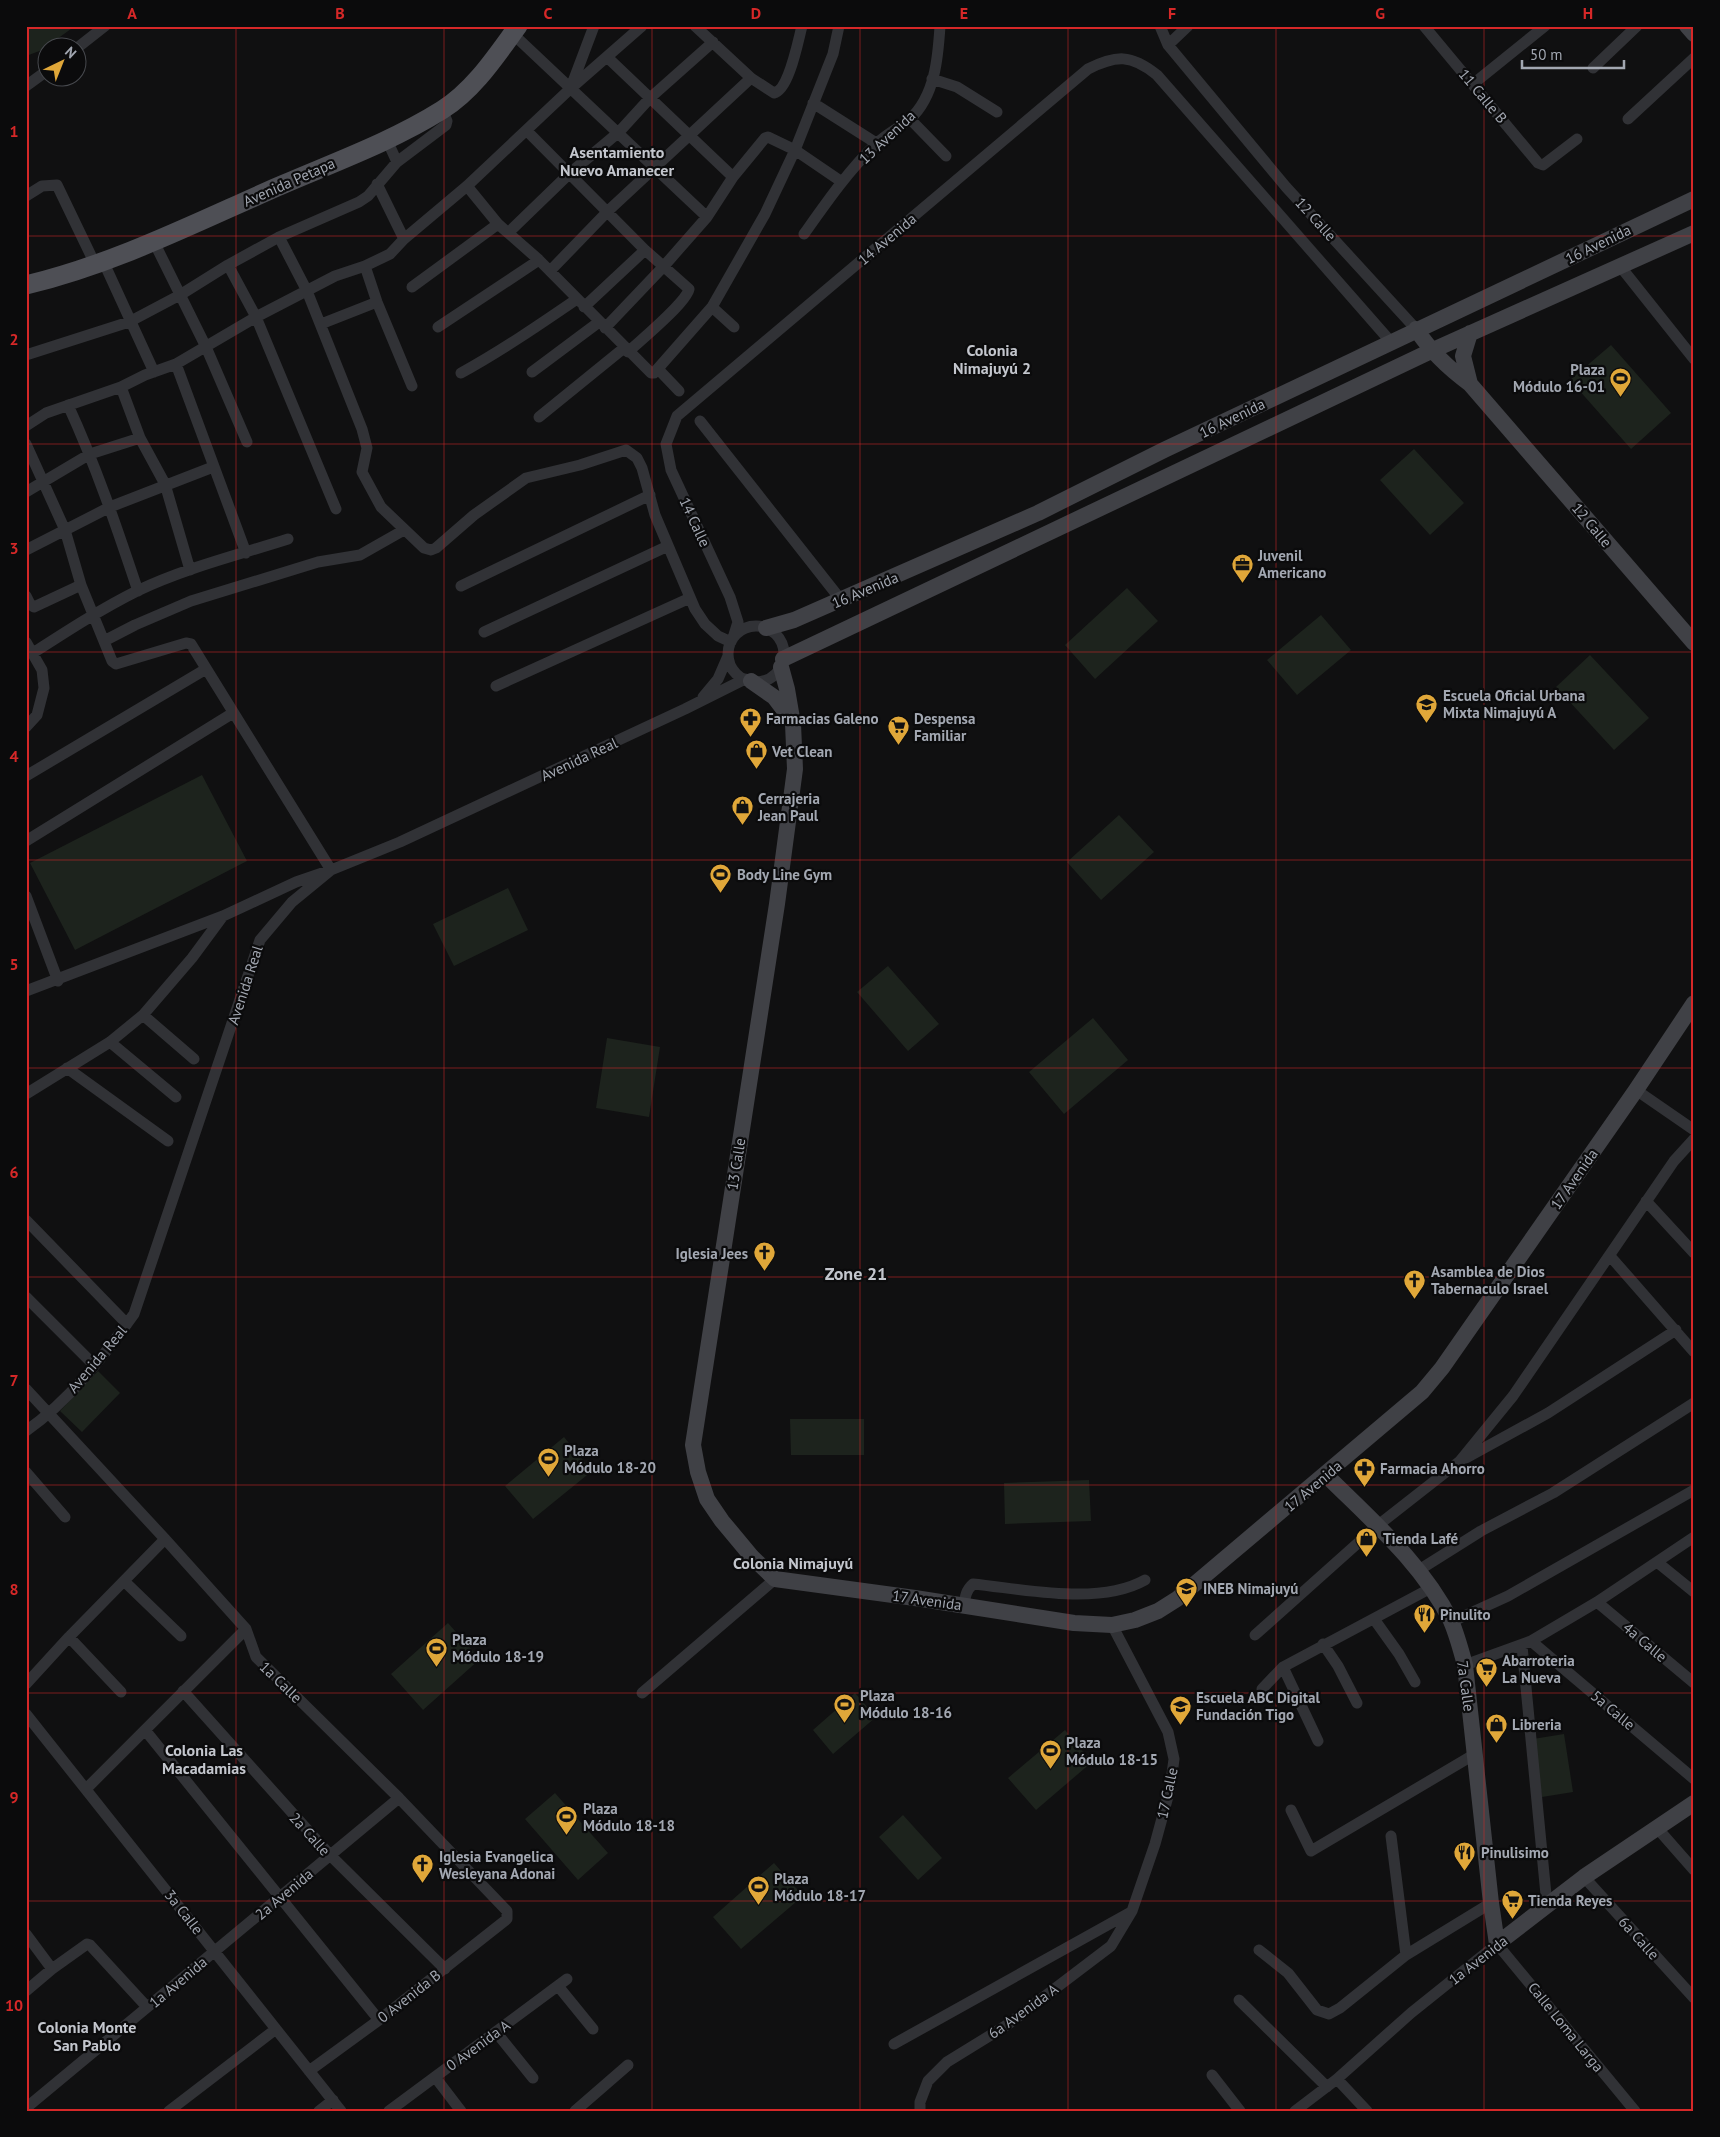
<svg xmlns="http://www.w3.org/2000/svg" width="1720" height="2137" font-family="'PT Sans',sans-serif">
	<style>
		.green { fill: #1d231d }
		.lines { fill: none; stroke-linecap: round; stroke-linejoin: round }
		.street { stroke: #313236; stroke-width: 11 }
		.secondary { stroke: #404146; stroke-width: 16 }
		.primary { stroke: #4e4f55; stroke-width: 19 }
		.grid { fill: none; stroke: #d62828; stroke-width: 1; stroke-opacity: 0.55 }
		.labels { text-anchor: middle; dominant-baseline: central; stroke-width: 4.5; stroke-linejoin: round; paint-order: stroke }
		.street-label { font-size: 15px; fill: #a2a7b1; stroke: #0b0b0c }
		.poi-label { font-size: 15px; font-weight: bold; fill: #a2a7b1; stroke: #0b0b0c; text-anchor: start }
		.neighbourhood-label { font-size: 16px; font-weight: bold; fill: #c3c6cd; stroke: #0b0b0c }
		.quarter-label { font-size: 18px; font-weight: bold; fill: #c3c6cd; stroke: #0b0b0c }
		.neatline { fill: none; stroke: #d62828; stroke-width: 2 }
		.grid-label { font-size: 16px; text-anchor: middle; font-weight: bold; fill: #d62828 }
	</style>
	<rect width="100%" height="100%" fill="#101011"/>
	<!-- green -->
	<path class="green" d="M26,26H75L42,50L26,56Z
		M1611,345L1671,413L1631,449L1570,380Z
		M1414,449L1464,503L1430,535L1380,480Z
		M1127,588L1158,621L1095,679L1065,645Z
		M1321,615L1351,650L1297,695L1267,660Z
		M1590,655L1649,718L1614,750L1556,687Z
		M202,775L247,861L75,950L30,863Z
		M1119,815L1154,852L1101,900L1067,862Z
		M508,888L528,930L454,966L433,924Z
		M888,966L939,1024L908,1051L857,992Z
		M1093,1018L1128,1060L1064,1114L1029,1072Z
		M607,1038L660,1047L649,1117L596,1108Z
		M98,1371L120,1393L82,1432L60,1411Z
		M790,1419H864V1455H791Z
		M564,1437L592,1471L533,1519L505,1486Z
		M1089,1480L1091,1521L1005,1524L1004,1483Z
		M448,1623L480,1659L423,1710L391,1674Z
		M855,1693L876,1717L833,1754L813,1730Z
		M1065,1730L1092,1762L1036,1810L1008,1778Z
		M1564,1734L1573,1792L1542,1797L1533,1739Z
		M555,1793L608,1853L578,1880L525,1819Z
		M903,1815L942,1858L918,1880L879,1837Z
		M774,1863L803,1896L741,1949L713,1917Z"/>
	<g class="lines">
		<!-- street -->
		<path class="street" d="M695,26L751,78L774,93C789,90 798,41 802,26
			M1160,26L1168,45L1286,187L1416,329
			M1424,26L1538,163L1543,165L1577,139
			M513,34L707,217
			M1168,45L1188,26
			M77,48L105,26
			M607,57L733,177
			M1593,68L1637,26
			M932,79L957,87L997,112
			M1473,84L1545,26
			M26,86L48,70
			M571,87L594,26
			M813,103L876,143
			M910,119L946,156
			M1628,119L1694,58
			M527,131L645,250L689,289C686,303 641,340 628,352
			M386,138L397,162
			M377,184L404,239
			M467,186L498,224L539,260L651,373H654L712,307L765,214L795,150L833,54L839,26
			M26,196L42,186L57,185L95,264
			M508,233L570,173L619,132L650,98L713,42
			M804,234C826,203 848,171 876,144C886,134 899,128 910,119C935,96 938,58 940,26
			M279,237L307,291L362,429L367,448L362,472L381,507L424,548L431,550L436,548L474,515L526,478L580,465L626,450L637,458L642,468L655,515L695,609L705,624L718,636L731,642
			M154,242L206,347L247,442
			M104,263L154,372
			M228,265L256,317L336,509
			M365,266L377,302L412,386
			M1620,266L1694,359
			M550,271L608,211L751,78
			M412,287L498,224
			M584,307L645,250
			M712,307L734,327
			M321,324L377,302
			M438,327L539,260
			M605,328L664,266L707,217L733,177L765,138L768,137L795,150L842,182
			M26,355L129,322L180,295L228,265L279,237L359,202L368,196L397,162L446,125L447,121L442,109
			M176,364L246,553
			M658,369L679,391
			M532,372L599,322
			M461,373C501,351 539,325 577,299
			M121,387L140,438L165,484L190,570
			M68,405C96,466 117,528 138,591
			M539,417L624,348
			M700,421L841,600
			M26,426L46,413L121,387L145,375L176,364L256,317L335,276L365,266L390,254L404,239L467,186L570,89L642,26
			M26,444L65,530L81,585L112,661L116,664L186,643L191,644L331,870L296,882L223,916L26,991
			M26,492L90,454L140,438
			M26,550L110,507L213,467
			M461,586L650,495
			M26,596L30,604L34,607L81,585
			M728 654a28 28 0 1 1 56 0a28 28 0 1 1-56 0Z
			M484,632L668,546
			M733,638L738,622L730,597L671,470L666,444L677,416L1088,69C1116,55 1131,54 1157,75L1391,342
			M104,641L135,625L191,601L318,562L360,555L404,530
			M26,642L42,670L44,688L37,715L26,727
			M33,653C67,631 101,609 137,591C185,568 238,555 288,539
			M496,686L690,598
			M703,697L718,679L728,656
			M26,776L206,669
			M26,841L233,713
			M26,896L58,981
			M143,1015L194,1059
			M110,1042L176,1097
			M67,1068L168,1141
			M1636,1090L1694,1130
			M26,1094L110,1042L143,1015L192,958L223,916
			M1646,1201L1694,1253
			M26,1220L127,1324
			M1610,1256L1694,1352
			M26,1297L94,1365
			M26,1389L165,1539L246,1629L256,1657L399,1798L507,1911V1919L379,2020L309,2071
			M26,1431C69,1401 103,1357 134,1314L260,940L292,902L331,870L400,842L685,709L745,679
			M1466,1458L1548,1413L1676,1330
			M26,1472L65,1517
			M1657,1562L1694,1592
			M1419,1570L1481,1531L1553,1493L1694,1403
			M124,1581L181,1636
			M1597,1602L1694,1683
			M964,1606C965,1597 966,1590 973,1584C1024,1589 1099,1606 1145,1580
			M1374,1619L1399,1654L1415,1682
			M1451,1622L1508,1596L1694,1490
			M1255,1635L1377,1526L1460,1461L1513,1396L1674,1161L1694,1139
			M69,1637L121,1692
			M1531,1641L1694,1779
			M1323,1644L1338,1666L1357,1703
			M1522,1646L1547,1905
			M1465,1665L1531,1641L1597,1602L1694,1537
			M1283,1667L1318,1741
			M26,1684L69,1637L165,1539
			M1262,1689L1283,1667L1431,1588
			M183,1691L330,1855L445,1969
			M642,1693L775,1579
			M26,1714L341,2111
			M145,1730L379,2020
			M86,1789L246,1629
			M1291,1810L1311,1851L1475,1754
			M1658,1829L1694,1870
			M1391,1836L1406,1955
			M1584,1877L1694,1998
			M26,1934L52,1969
			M1259,1950L1288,1973L1317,2010L1329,2014L1340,2008L1406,1955L1491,1903
			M558,1986L593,2029
			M26,1991L52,1969L87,1944L90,1945L147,2007
			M1239,2000L1327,2087
			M496,2032L533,2078
			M894,2044L1131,1912
			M1212,2075L1240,2111
			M435,2077L461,2111
			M1337,2079L1367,2111
			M26,2108L399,1798
			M169,2111L276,2029
			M319,2111L333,2100
			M389,2111L567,1979
			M575,2111L628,2065
			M920,2111V2102L928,2081L947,2062L1007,2025L1111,1946L1132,1911L1155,1844L1170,1789L1174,1759L1168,1732L1112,1625
			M1295,2111L1337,2079L1411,2013L1497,1944L1635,2111"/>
		<!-- secondary -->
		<path class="secondary" d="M1687,26L1694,34
			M1416,329C1431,352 1448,368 1470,384L1694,643
			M1470,333L1463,356L1470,384
			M766,628L794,620L1038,513L1164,450L1694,199
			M783,659L1431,351L1694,233
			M781,667L787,689L793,724L795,769L777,904L693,1445L698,1472L707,1499L722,1521L752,1557L775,1579L915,1598L1074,1623L1112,1625L1135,1620L1158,1611L1177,1599L1422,1392L1442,1368L1636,1090L1694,1003
			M751,681L774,697L790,718
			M1326,1475C1371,1520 1422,1563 1451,1621C1457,1635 1461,1650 1465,1665L1491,1903L1497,1944L1584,1877L1694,1803"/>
		<!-- primary -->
		<path class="primary" d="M26,285C114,264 195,223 277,187C332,163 391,142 442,110C474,90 496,56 518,26"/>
	</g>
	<!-- grid -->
	<path class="grid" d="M236,26V2111M444,26V2111M652,26V2111M860,26V2111M1068,26V2111M1276,26V2111M1484,26V2111M26,236H1694M26,444H1694M26,652H1694M26,860H1694M26,1068H1694M26,1277H1694M26,1485H1694M26,1693H1694M26,1901H1694"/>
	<!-- icons -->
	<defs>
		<symbol id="stadium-pin" viewBox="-11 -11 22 30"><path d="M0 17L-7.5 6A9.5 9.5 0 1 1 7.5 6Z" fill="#e0a739" stroke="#0b0b0c"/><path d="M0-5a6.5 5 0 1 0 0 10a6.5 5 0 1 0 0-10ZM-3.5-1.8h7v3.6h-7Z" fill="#111"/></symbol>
		<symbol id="office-pin" viewBox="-11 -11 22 30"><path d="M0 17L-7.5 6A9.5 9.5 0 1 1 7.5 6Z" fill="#e0a739" stroke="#0b0b0c"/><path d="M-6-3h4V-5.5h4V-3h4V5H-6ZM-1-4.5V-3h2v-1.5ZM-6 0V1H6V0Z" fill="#111"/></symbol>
		<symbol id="school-pin" viewBox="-11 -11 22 30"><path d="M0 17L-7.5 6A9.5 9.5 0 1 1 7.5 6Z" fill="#e0a739" stroke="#0b0b0c"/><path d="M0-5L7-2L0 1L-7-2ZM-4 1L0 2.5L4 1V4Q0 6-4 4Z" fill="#111"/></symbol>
		<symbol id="pharmacy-pin" viewBox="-11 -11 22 30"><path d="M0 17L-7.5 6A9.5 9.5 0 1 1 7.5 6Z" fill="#e0a739" stroke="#0b0b0c"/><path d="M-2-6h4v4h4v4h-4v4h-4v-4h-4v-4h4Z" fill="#111"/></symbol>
		<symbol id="supermarket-pin" viewBox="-11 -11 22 30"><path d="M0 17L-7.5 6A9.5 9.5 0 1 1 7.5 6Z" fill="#e0a739" stroke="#0b0b0c"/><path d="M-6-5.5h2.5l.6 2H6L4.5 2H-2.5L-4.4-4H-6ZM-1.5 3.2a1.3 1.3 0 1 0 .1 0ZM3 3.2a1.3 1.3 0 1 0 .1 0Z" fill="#111"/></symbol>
		<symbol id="shop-pin" viewBox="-11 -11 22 30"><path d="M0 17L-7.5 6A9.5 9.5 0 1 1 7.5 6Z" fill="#e0a739" stroke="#0b0b0c"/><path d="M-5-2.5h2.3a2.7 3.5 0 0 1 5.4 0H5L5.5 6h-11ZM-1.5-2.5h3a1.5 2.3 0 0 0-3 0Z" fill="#111"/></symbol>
		<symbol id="church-pin" viewBox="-11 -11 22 30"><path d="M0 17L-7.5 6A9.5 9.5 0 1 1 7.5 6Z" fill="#e0a739" stroke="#0b0b0c"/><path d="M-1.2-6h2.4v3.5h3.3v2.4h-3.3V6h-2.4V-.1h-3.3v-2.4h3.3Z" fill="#111"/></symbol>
		<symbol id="restaurant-pin" viewBox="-11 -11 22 30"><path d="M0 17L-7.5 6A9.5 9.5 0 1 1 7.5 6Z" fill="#e0a739" stroke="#0b0b0c"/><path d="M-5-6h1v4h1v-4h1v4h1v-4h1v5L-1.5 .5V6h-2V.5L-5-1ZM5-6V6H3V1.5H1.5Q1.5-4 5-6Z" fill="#111"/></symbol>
	</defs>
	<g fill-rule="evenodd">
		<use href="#stadium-pin" x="1608" y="366" width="25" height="34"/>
		<use href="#office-pin" x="1230" y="552" width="25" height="34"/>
		<use href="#school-pin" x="1414" y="692" width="25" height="34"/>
		<use href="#pharmacy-pin" x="738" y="706" width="25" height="34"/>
		<use href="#supermarket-pin" x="886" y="714" width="25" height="34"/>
		<use href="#shop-pin" x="744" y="738" width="25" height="34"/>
		<use href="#shop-pin" x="730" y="794" width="25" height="34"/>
		<use href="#stadium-pin" x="708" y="862" width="25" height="34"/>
		<use href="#church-pin" x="752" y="1240" width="25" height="34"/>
		<use href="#church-pin" x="1402" y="1268" width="25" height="34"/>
		<use href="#stadium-pin" x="536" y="1446" width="25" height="34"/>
		<use href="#pharmacy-pin" x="1352" y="1456" width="25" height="34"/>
		<use href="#shop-pin" x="1354" y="1526" width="25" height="34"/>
		<use href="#school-pin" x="1174" y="1576" width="25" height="34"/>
		<use href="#restaurant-pin" x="1412" y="1602" width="25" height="34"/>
		<use href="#stadium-pin" x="424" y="1636" width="25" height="34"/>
		<use href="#supermarket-pin" x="1474" y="1656" width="25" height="34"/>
		<use href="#stadium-pin" x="832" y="1692" width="25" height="34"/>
		<use href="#school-pin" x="1168" y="1694" width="25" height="34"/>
		<use href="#shop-pin" x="1484" y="1712" width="25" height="34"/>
		<use href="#stadium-pin" x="1038" y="1738" width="25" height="34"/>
		<use href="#stadium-pin" x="554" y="1804" width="25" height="34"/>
		<use href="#restaurant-pin" x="1452" y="1840" width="25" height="34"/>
		<use href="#church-pin" x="410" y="1852" width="25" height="34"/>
		<use href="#stadium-pin" x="746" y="1874" width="25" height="34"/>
		<use href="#supermarket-pin" x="1500" y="1888" width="25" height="34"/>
	</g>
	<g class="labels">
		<!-- street labels -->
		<g class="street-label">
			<text transform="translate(1483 96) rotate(50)">11 Calle B</text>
			<text transform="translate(887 137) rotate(-43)">13 Avenida</text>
			<text transform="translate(289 182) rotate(-24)">Avenida Petapa</text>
			<text transform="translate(1316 219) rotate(48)">12 Calle</text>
			<text transform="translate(887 239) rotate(-40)">14 Avenida</text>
			<text transform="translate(1598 244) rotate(-26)">16 Avenida</text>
			<text transform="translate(1232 418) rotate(-26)">16 Avenida</text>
			<text transform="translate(695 522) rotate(65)">14 Calle</text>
			<text transform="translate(1592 525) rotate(50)">12 Calle</text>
			<text transform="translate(865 590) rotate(-23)">16 Avenida</text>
			<text transform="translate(579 759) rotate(-25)">Avenida Real</text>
			<text transform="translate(245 985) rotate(-72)">Avenida Real</text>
			<text transform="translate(736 1164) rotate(-81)">13 Calle</text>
			<text transform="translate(1574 1179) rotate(-55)">17 Avenida</text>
			<text transform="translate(97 1359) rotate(-50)">Avenida Real</text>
			<text transform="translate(1313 1486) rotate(-40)">17 Avenida</text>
			<text transform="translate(927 1600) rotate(8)">17 Avenida</text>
			<text transform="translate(1645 1642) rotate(40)">4a Calle</text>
			<text transform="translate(281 1682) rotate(44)">1a Calle</text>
			<text transform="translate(1466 1686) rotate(82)">7a Calle</text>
			<text transform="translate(1613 1710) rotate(40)">5a Calle</text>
			<text transform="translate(1167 1793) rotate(-78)">17 Calle</text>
			<text transform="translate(310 1834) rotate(48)">2a Calle</text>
			<text transform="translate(284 1894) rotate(-40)">2a Avenida</text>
			<text transform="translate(184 1912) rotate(52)">3a Calle</text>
			<text transform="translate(1639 1938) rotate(48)">6a Calle</text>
			<text transform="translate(1478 1960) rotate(-38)">1a Avenida</text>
			<text transform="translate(178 1982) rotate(-40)">1a Avenida</text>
			<text transform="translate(409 1996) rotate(-38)">0 Avenida B</text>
			<text transform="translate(1023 2011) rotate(-36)">6a Avenida A</text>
			<text transform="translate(1566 2027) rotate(51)">Calle Loma Larga</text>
			<text transform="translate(478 2045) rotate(-36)">0 Avenida A</text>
		</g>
		<!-- poi labels -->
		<g class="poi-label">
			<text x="1605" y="369" text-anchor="end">Plaza<tspan x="1605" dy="17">Módulo 16-01</tspan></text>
			<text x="1258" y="555">Juvenil<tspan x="1258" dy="17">Americano</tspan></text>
			<text x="1443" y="695">Escuela Oficial Urbana<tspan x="1443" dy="17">Mixta Nimajuyú A</tspan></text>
			<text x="766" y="718">Farmacias Galeno</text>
			<text x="914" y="718">Despensa<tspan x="914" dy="17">Familiar</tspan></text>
			<text x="772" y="751">Vet Clean</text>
			<text x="758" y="798">Cerrajeria<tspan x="758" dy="17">Jean Paul</tspan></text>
			<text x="737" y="874">Body Line Gym</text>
			<text x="748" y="1253" text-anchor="end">Iglesia Jees</text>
			<text x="1431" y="1271">Asamblea de Dios<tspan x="1431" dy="17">Tabernaculo Israel</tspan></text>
			<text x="564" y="1450">Plaza<tspan x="564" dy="17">Módulo 18-20</tspan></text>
			<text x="1380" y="1468">Farmacia Ahorro</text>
			<text x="1383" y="1538">Tienda Lafé</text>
			<text x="1203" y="1588">INEB Nimajuyú</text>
			<text x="1440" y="1614">Pinulito</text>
			<text x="452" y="1639">Plaza<tspan x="452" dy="17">Módulo 18-19</tspan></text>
			<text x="1502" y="1660">Abarroteria<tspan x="1502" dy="17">La Nueva</tspan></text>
			<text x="860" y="1695">Plaza<tspan x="860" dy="17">Módulo 18-16</tspan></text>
			<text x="1196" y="1697">Escuela ABC Digital<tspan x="1196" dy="17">Fundación Tigo</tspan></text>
			<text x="1512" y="1724">Libreria</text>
			<text x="1066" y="1742">Plaza<tspan x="1066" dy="17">Módulo 18-15</tspan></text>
			<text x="583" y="1808">Plaza<tspan x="583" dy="17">Módulo 18-18</tspan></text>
			<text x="1481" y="1852">Pinulisimo</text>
			<text x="439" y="1856">Iglesia Evangelica<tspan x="439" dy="17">Wesleyana Adonai</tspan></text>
			<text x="774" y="1878">Plaza<tspan x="774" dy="17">Módulo 18-17</tspan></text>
			<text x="1528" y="1900">Tienda Reyes</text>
		</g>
		<!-- neighbourhood labels -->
		<g class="neighbourhood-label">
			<text x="617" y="152">Asentamiento<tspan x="617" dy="18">Nuevo Amanecer</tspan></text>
			<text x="992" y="350">Colonia<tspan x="992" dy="18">Nimajuyú 2</tspan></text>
			<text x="793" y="1563">Colonia Nimajuyú</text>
			<text x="204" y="1750">Colonia Las<tspan x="204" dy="18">Macadamias</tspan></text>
			<text x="87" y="2027">Colonia Monte<tspan x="87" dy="18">San Pablo</tspan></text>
		</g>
		<!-- quarter labels -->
		<g class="quarter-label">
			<text x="856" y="1273">Zone 21</text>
		</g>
	</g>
	<!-- border -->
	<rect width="1720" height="2137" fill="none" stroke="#0b0b0c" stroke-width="55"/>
	<!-- north arrow -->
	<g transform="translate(62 62) rotate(43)"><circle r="24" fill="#0b0b0c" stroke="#47494e"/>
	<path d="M0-4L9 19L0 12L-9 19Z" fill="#e0a739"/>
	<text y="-8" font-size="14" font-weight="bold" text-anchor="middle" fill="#a2a7b1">N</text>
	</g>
	<!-- scale -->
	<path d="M1522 60v8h102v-8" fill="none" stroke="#a2a7b1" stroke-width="2.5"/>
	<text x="1530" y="60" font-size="15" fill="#a2a7b1" stroke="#0b0b0c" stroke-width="4" paint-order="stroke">50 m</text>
	<rect x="28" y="28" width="1664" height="2082" class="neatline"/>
	<g class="grid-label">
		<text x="132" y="19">A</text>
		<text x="340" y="19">B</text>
		<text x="548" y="19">C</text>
		<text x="756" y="19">D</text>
		<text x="964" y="19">E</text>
		<text x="1172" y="19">F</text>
		<text x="1380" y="19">G</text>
		<text x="1588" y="19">H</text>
		<text x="14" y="137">1</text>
		<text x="14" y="345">2</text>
		<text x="14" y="554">3</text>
		<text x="14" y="762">4</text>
		<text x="14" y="970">5</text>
		<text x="14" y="1178">6</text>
		<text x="14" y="1386">7</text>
		<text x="14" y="1595">8</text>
		<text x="14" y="1803">9</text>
		<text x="14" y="2011">10</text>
	</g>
</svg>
